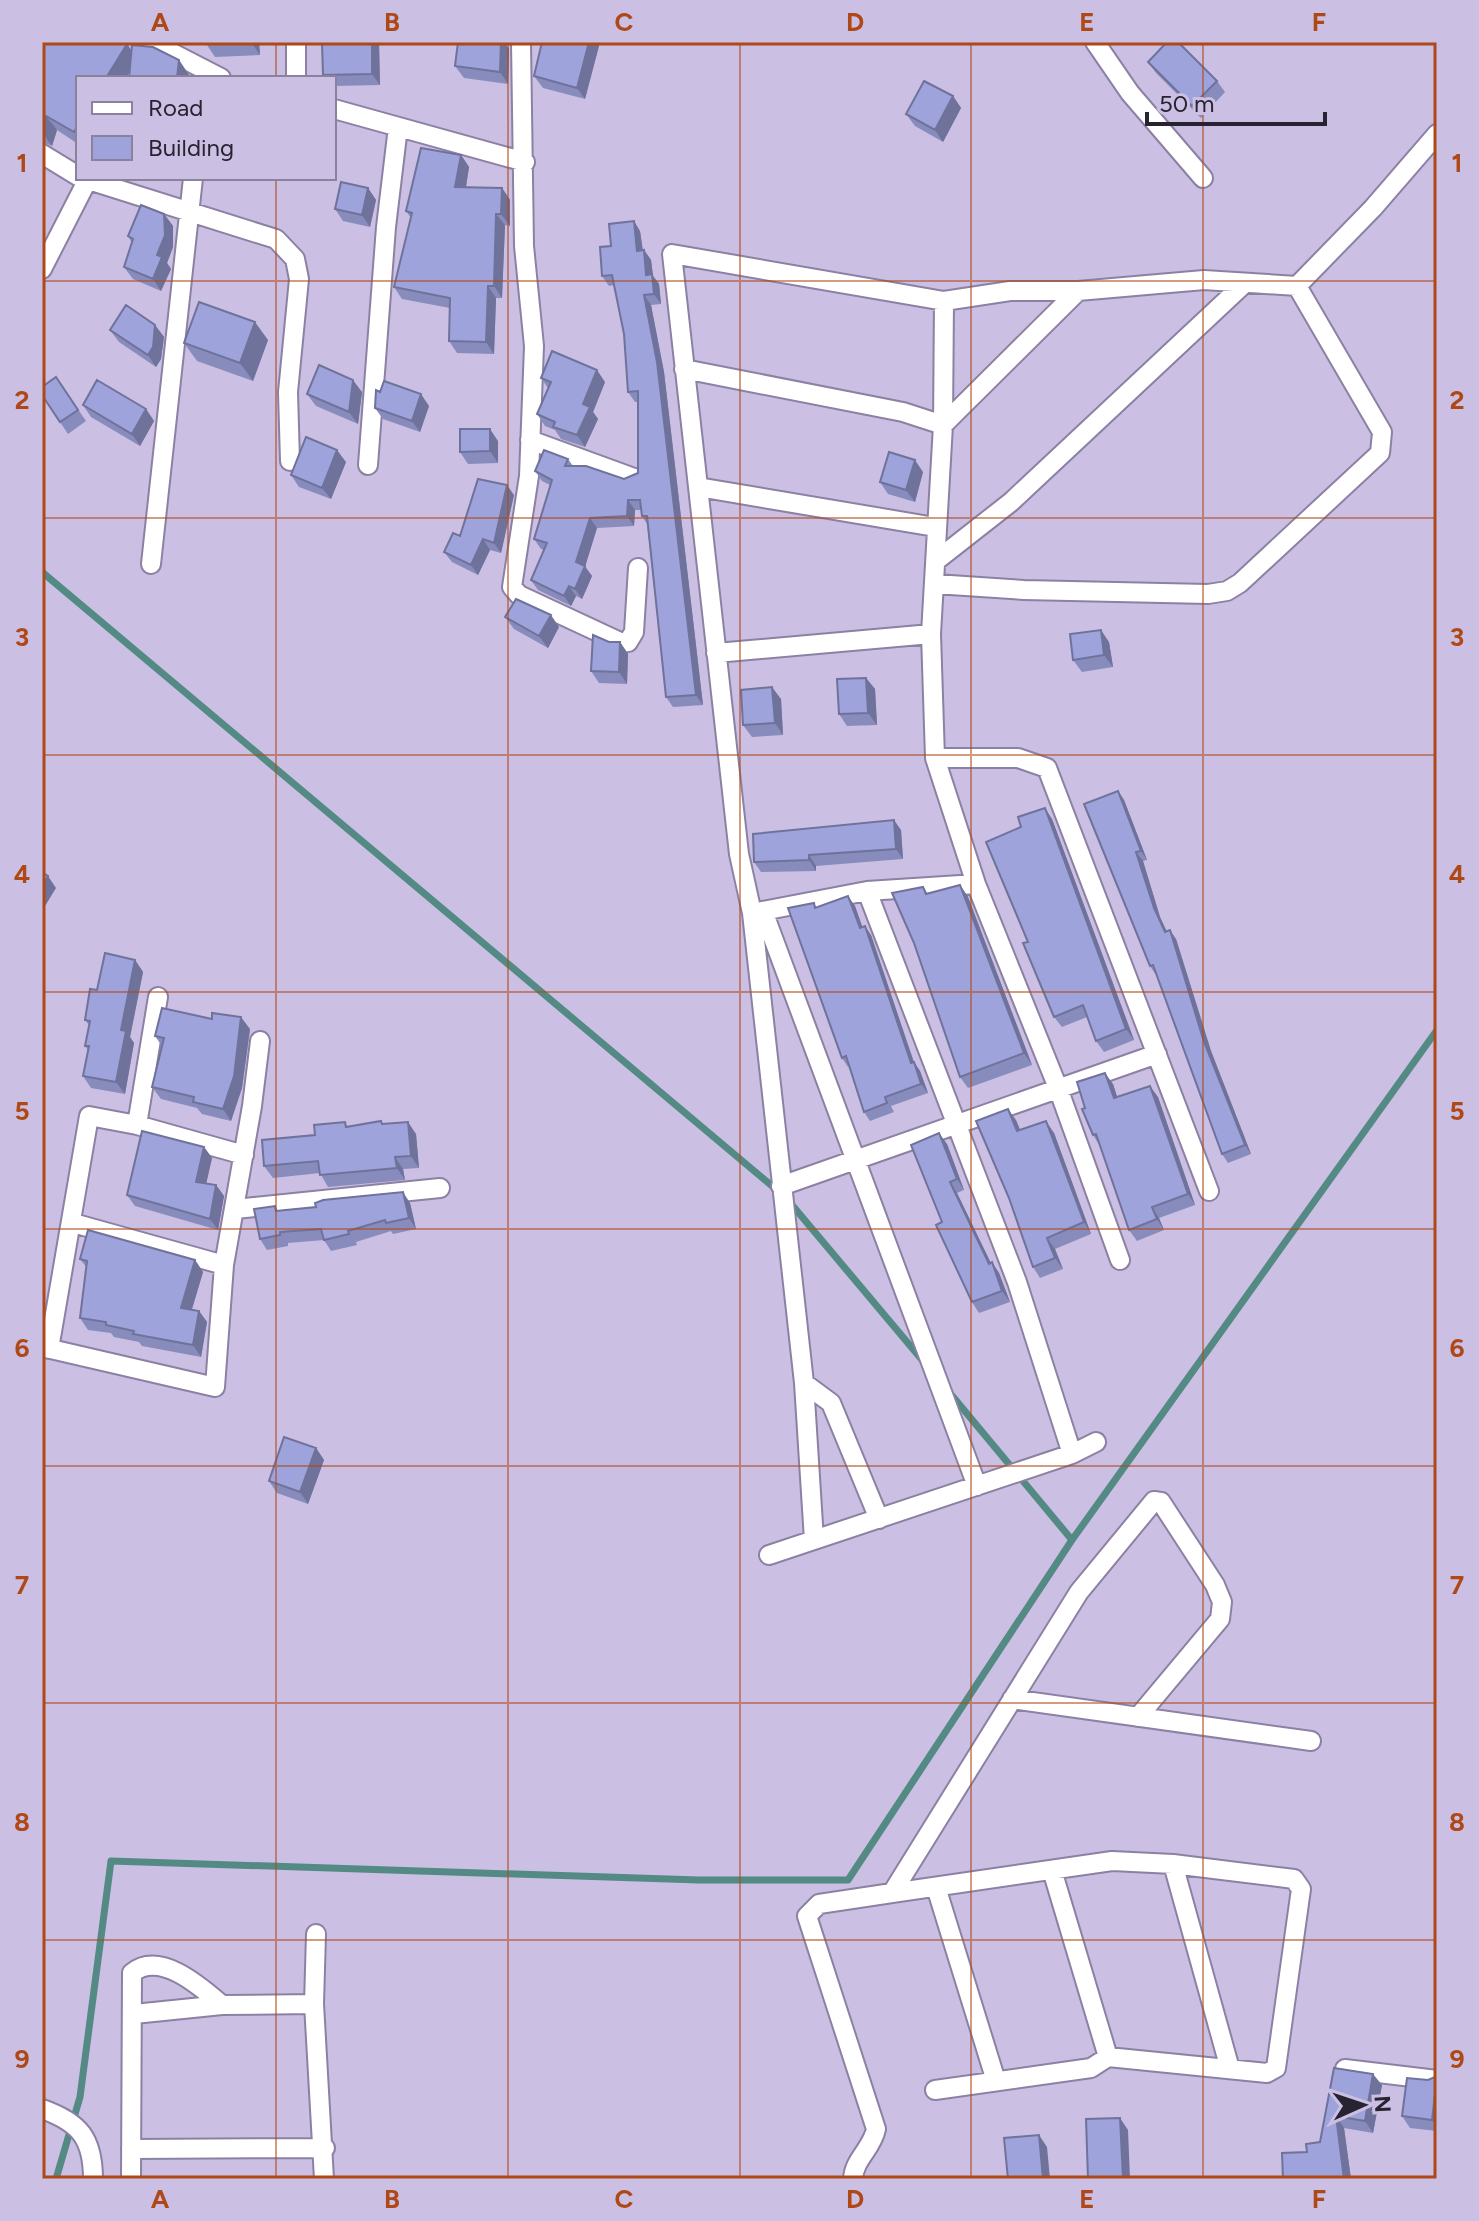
<svg xmlns="http://www.w3.org/2000/svg" width="1479" height="2221" font-family="Figtree,sans-serif">
	<style>
		.lines { fill: none; stroke-linecap: round; stroke-linejoin: round }
		.stream { stroke: #538a83; stroke-width: 7 }
		.street-casing { stroke: #8c81a3; stroke-width: 22 }
		.street { stroke: #fff; stroke-width: 18 }
		.wall { fill: #888cbd }
		.shaded-wall { fill: #6f729a }
		.building { fill: #9ea3dc; stroke: #6f729a; stroke-width: 2 }
		.grid { fill: none; stroke: #ae4917; stroke-width: 2; stroke-opacity: 0.55 }
		.neatline { fill: none; stroke: #ae4917; stroke-width: 3 }
		.grid-label { font-size: 26px; text-anchor: middle; font-weight: bold; fill: #ae4917 }
	</style>
	<rect width="100%" height="100%" fill="#cbbfe4"/>
	<g class="lines">
		<!-- stream -->
		<path class="stream" d="M42,572L778,1191
			M787,1199L923,1361
			M949,1392L1072,1540
			M56,2179L80,2097L111,1861L699,1880H848L1072,1540L1437,1030"/>
		<defs>
			<path id="street" d="M151,42L221,78
				M296,42V78
				M521,42L524,246L534,346L529,476L512,587L519,595L622,643L628,642L634,632L638,568
				M1095,42L1130,93L1203,178
				M334,109L525,162
				M42,154L78,176
				M82,178L276,239L295,259L299,279L288,392L290,461
				M42,269L87,181
				M944,301L943,425L931,634L935,758L976,884L1058,1088L1120,1260
				M684,369L903,412L943,425
				M943,425L1078,291
				M530,440L634,478
				M368,465L386,227L398,127
				M698,487L935,527
				M937,560L1011,502L1245,283
				M151,564L193,178
				M935,584L1024,590L1208,594L1227,591L1240,583L1380,453L1382,432L1297,286
				M716,653L931,634
				M935,758H1018L1047,768L1209,1191
				M976,884L867,891L752,913L739,854L672,254L944,301L1010,291H1078L1204,280L1297,286L1373,208L1437,134
				M867,891L1017,1282L1072,1454
				M763,911L977,1486
				M752,913L804,1383L814,1540
				M137,1125L158,997
				M781,1186L1157,1054
				M235,1209L440,1188
				M73,1223L224,1265
				M42,1347L215,1387L224,1265L252,1106L260,1041
				M49,1349L89,1116L137,1125L244,1155
				M804,1383L831,1403L879,1519
				M769,1555L1072,1454L1096,1442
				M1012,1699L1311,1741
				M1173,1864L1230,2069
				M1052,1870L1108,2057
				M936,1887L996,2081
				M892,1893L1112,1861L1173,1864L1294,1879L1301,1889L1276,2068L1267,2073L1108,2057L1091,2068L935,2090
				M316,1934L314,2004L324,2179
				M134,2014L222,2005L314,2004
				M1345,2069L1437,2080
				M42,2109C79,2122 93,2138 93,2179
				M131,2149L325,2148
				M131,2179L132,1973C160,1950 201,1987 222,2005
				M853,2179C854,2159 872,2149 876,2129L807,1916L819,1904L892,1893L1079,1592L1154,1501L1161,1502L1215,1585L1222,1602L1220,1619L1138,1717"/>
		</defs>
		<!-- street casing -->
		<use href="#street" class="street-casing"/>
		<!-- street -->
		<use href="#street" class="street"/>
	</g>
	<!-- wall -->
	<path class="wall" d="M42,42H115L127,44L132,51L179,60L189,75V78H129L130,71L126,78H78V144L57,130L52,146L42,142Z
		M205,42H259L260,55L215,57Z
		M326,42H379L380,85L334,86V78H325L323,75Z
		M458,42H504L509,49L508,84L464,78L455,66Z
		M600,42L585,99L543,88L534,76Z
		M1148,62L1217,81L1225,92L1201,118L1156,73Z
		M953,96L961,108L943,142L915,126L906,114Z
		M461,155L469,167L466,187L502,188L510,200V226L505,225L502,298H496L494,354L457,353L449,341L450,308L402,299L394,287L411,218L406,211Z
		M136,178H174V181H138Z
		M368,188L376,200L370,227L343,221L335,209Z
		M164,214L173,226V247L167,263L171,269L161,291L133,279L124,267L132,243L128,236Z
		M640,231L643,250H644L651,260L653,276L659,284L661,304L651,305L664,372L703,705L673,707L666,697L647,524L642,516L641,510H635L634,526L597,528L585,566L592,576L582,599L576,596L571,606L538,590L531,580L544,550L541,549L534,539L550,485L542,481L535,471L568,459L573,466L624,479L638,473V402H635L628,392L624,334L614,285L609,286L602,276L611,246Z
		M155,325L164,337L161,359L156,367L119,342L110,330Z
		M268,340L253,381L197,361L184,343Z
		M56,377L86,421L68,434L42,395Z
		M541,378L605,382L593,412L598,419L585,447L561,439L555,430L545,426L537,414L548,388Z
		M362,392L358,424L316,406L307,394Z
		M83,405L146,409L154,421L140,446L91,417Z
		M429,406L420,432L383,419L375,408Z
		M498,441V463L468,464L460,452Z
		M346,462L331,499L299,487L291,475Z
		M923,472L915,502L888,494L880,482Z
		M514,495L501,553L490,550L478,575L452,562L444,552L460,536Z
		M505,617L559,627L548,648L514,629Z
		M609,642H620L628,654L627,684L599,683L591,671Z
		M1109,642L1113,667L1082,672L1073,660Z
		M866,678L875,689L877,725L847,726L839,714Z
		M781,699L783,735L752,737L743,725Z
		M1118,791L1124,800L1147,860L1143,861L1160,917L1167,932L1176,939L1211,1051L1251,1154L1228,1163L1222,1154L1156,975L1150,966Z
		M1052,819L1134,1040L1104,1052L1096,1041L1087,1017L1062,1027L1054,1017L1028,942Z
		M901,830L903,859L816,866V871L761,872L754,862Z
		M960,885L968,897L1032,1065L968,1088L960,1077L923,887L928,894Z
		M855,906L862,927L871,935L914,1062L920,1071L928,1093L891,1106L894,1112L870,1121L864,1112L849,1066L848,1067L842,1058L817,908Z
		M135,960L143,972L130,1037L134,1043L125,1094L91,1088L83,1076L88,1050L85,1046L89,1025L85,1020L97,990Z
		M250,1029L242,1088L231,1121L202,1114L197,1108L161,1099L152,1087L162,1046L155,1036Z
		M1113,1084L1117,1097H1158L1195,1205L1159,1218L1164,1230L1137,1241L1129,1230L1100,1146L1093,1135L1085,1108Z
		M1016,1120L1020,1130L1054,1133L1091,1234L1055,1249L1063,1269L1040,1278L1033,1267Z
		M383,1124L416,1134L419,1168L403,1169L405,1180L328,1187L320,1173L273,1178L264,1166L315,1135L349,1127Z
		M947,1144L964,1190L957,1193L991,1263L999,1273L1010,1302L979,1313L972,1302L942,1222Z
		M204,1147L212,1158L206,1184L216,1185L224,1196L218,1230L135,1206L127,1195Z
		M410,1203L416,1229L393,1234L391,1231L356,1242L357,1245L331,1251L324,1240L288,1243V1246L267,1250L260,1239L275,1206L278,1211Z
		M80,1259L195,1260L203,1272L192,1309L199,1311L207,1322L201,1357L142,1346L139,1342L114,1337L111,1333L88,1330L80,1318L87,1268Z
		M316,1448L324,1460L308,1504L277,1493L269,1481Z
		M1334,2068L1382,2085L1373,2133L1344,2128L1351,2179H1283L1320,2142Z
		M1437,2076V2131L1410,2128L1402,2116Z"/>
	<!-- shaded-wall -->
	<path class="shaded-wall" d="M111,42H115L122,52L127,44L137,59L126,78H106Z
		M251,42H259L260,55Z
		M372,42H379L380,85L372,74Z
		M501,42H504L509,49L508,84L500,72Z
		M589,42H600L585,99L577,88Z
		M179,60L189,75V78H177Z
		M953,96L961,108L943,142L935,130Z
		M46,116L57,130L52,146L42,132Z
		M78,125V139L74,132Z
		M461,155L469,167L464,199L455,187Z
		M368,188L376,200L370,227L362,215Z
		M502,188L510,200V226L501,214Z
		M164,214L173,226V247L167,263L171,269L161,291L153,279Z
		M496,214L505,225L502,298L494,286Z
		M634,221L640,231L644,261L637,251Z
		M644,250L651,260L653,276L659,284L661,304L654,294L646,275Z
		M488,286L496,298L494,354L486,342Z
		M644,295L651,305L664,372L703,705L696,695Z
		M255,322L268,340L253,381L240,363Z
		M155,325L164,337L161,359L156,367L148,355Z
		M597,370L605,382L593,412L598,419L585,447L577,435L583,404Z
		M353,380L362,392L358,424L349,412Z
		M421,394L429,406L420,432L412,421Z
		M146,409L154,421L140,446L132,434Z
		M490,429L498,441V463L490,451Z
		M337,450L346,462L331,499L322,488Z
		M915,460L923,472L915,502L906,490Z
		M507,485L514,495L501,553L494,543Z
		M628,500L635,510L634,526L627,516Z
		M590,518L597,528L585,567L592,576L582,599L575,589L576,562Z
		M483,539L490,550L478,575L471,565Z
		M569,586L576,596L571,606L564,596Z
		M551,615L559,627L548,648L539,636Z
		M1101,630L1109,642L1113,667L1104,655Z
		M620,642L628,654L627,684L619,672Z
		M866,678L875,689L877,725L868,713Z
		M772,687L781,699L783,735L775,723Z
		M1118,791L1124,800L1147,860L1141,851Z
		M1045,808L1052,819L1134,1040L1126,1029Z
		M894,820L901,830L903,859L896,849Z
		M1136,852L1143,861L1160,917L1171,941L1165,932L1154,908Z
		M809,855L816,866V871L809,860Z
		M48,876L56,888L42,911V886Z
		M960,885L968,897L1032,1065L1024,1053Z
		M848,896L855,906L866,937L860,928Z
		M865,926L871,935L917,1072L911,1063Z
		M1170,930L1176,939L1211,1051L1251,1154L1245,1145L1204,1042Z
		M135,960L143,972L130,1037L134,1043L125,1094L116,1082L121,1030Z
		M241,1017L250,1029L242,1088L231,1121L223,1109Z
		M914,1062L920,1071L928,1093L921,1084Z
		M1105,1073L1113,1084L1121,1109L1114,1098Z
		M1150,1086L1158,1097L1195,1205L1188,1194Z
		M1008,1109L1016,1120L1025,1142L1017,1131Z
		M1046,1121L1054,1133L1091,1234L1084,1222Z
		M408,1122L416,1134L419,1168L411,1156Z
		M939,1133L947,1144L964,1190L957,1179Z
		M204,1147L212,1158L204,1193L196,1182Z
		M395,1157L403,1169L405,1180L397,1168Z
		M950,1182L957,1193L994,1270L992,1262L999,1273L1010,1302L1002,1291Z
		M216,1185L224,1196L218,1230L210,1219Z
		M403,1192L410,1203L416,1229L409,1218Z
		M1152,1207L1159,1218L1164,1230L1157,1219Z
		M1047,1238L1055,1249L1063,1269L1055,1258Z
		M195,1260L203,1272L189,1319L181,1308Z
		M199,1311L207,1322L201,1357L193,1345Z
		M316,1448L324,1460L308,1504L300,1492Z
		M1373,2074L1382,2085L1373,2133L1365,2121Z
		M1437,2084V2127L1432,2120Z
		M1336,2116L1344,2128L1351,2179H1345Z
		M1120,2118L1128,2130L1130,2179H1123Z
		M1039,2135L1047,2147L1050,2179H1043Z"/>
	<!-- building -->
	<path class="building" d="M42,42H111L127,44L106,78H78V125L74,132L46,116L42,129Z
		M205,42H237L205,44Z
		M326,42H372V74L323,75L322,43Z
		M458,42H501L500,72L455,66Z
		M542,42H589L577,88L534,76Z
		M1167,42H1178L1217,81L1192,106L1148,62Z
		M132,45L153,47L179,60L177,78H129Z
		M924,81L953,96L935,130L906,114Z
		M421,148L461,155L455,187L502,188L501,214H496L494,286H488L486,342L449,341L450,298L394,287L412,213L406,211Z
		M341,182L368,188L362,215L335,209Z
		M141,205L164,214L165,235L157,255L162,257L153,279L124,267L133,239L128,236Z
		M634,221L637,251L644,250L646,275L652,274L654,294L644,295L657,362L696,695L666,697L647,516H642L640,500H628L627,516L590,518L576,562L585,566L575,589L569,586L564,596L531,580L547,543L534,539L552,480L535,471L544,450L568,459L565,466H586L624,479L638,473V391L628,392L624,334L612,275L602,276L600,247L611,246L609,224Z
		M199,302L255,322L240,363L184,343Z
		M126,305L155,325L153,347L148,355L110,330Z
		M552,351L597,370L583,404L590,407L577,435L553,427L555,422L537,414L551,382L541,378Z
		M319,365L353,380L349,412L307,394Z
		M56,377L78,410L60,422L42,395V387Z
		M97,380L146,409L132,434L83,405Z
		M384,381L421,394L412,421L375,408L376,390L380,392Z
		M460,429H490V451L460,452Z
		M306,437L337,450L322,488L291,475Z
		M889,452L915,460L906,490L880,482Z
		M478,479L507,485L494,543L483,539L471,565L444,552L453,533L460,536Z
		M516,599L551,615L539,636L505,617Z
		M1101,630L1104,655L1073,660L1070,634Z
		M593,635L609,642H620L619,672L591,671Z
		M866,678L868,713L839,714L837,679Z
		M772,687L775,723L743,725L741,690Z
		M1118,791L1141,851L1136,852L1154,908L1165,932L1170,930L1204,1042L1245,1145L1222,1154L1153,965L1150,966L1084,804Z
		M1045,808L1126,1029L1096,1041L1083,1005L1054,1017L1023,943L1028,942L986,842L1021,827L1018,817Z
		M894,820L896,849L809,855V860L754,862L753,834Z
		M42,872L48,876L42,886Z
		M960,885L1024,1053L960,1077L914,943L892,893L923,887L926,894Z
		M848,896L860,928L865,926L911,1063L914,1062L921,1084L885,1097L887,1103L864,1112L846,1056L842,1058L788,908L814,903L815,908Z
		M105,953L135,960L121,1030L126,1031L116,1082L83,1076L89,1046H85L90,1021L85,1020L90,989L97,990Z
		M162,1008L212,1019V1013L241,1017L234,1076L223,1109L193,1102L194,1097L152,1087L164,1038L155,1036Z
		M1105,1073L1114,1098L1150,1086L1188,1194L1152,1207L1157,1219L1129,1230L1096,1134L1093,1135L1082,1109L1085,1108L1077,1082Z
		M1008,1109L1017,1131L1046,1121L1084,1222L1047,1238L1055,1258L1033,1267L1009,1198L976,1121Z
		M381,1121L382,1124L408,1122L411,1156L395,1157L397,1168L320,1175L318,1161L264,1166L262,1140L315,1135L314,1125L345,1122L346,1127Z
		M142,1131L204,1147L196,1182L216,1185L210,1219L127,1195Z
		M939,1133L957,1179L950,1182L989,1264L992,1262L1002,1291L972,1302L936,1225L942,1222L911,1145Z
		M403,1192L409,1218L386,1223L385,1220L348,1231L349,1234L324,1240L321,1229L280,1232V1235L260,1239L254,1209L275,1206L276,1211L316,1207L315,1203L323,1200Z
		M88,1230L195,1260L181,1308L199,1311L193,1345L133,1334L134,1331L106,1325V1322L80,1318L87,1261L80,1259Z
		M284,1437L316,1448L300,1492L269,1481Z
		M1334,2068L1373,2074L1365,2121L1336,2116L1344,2179H1283L1282,2153L1307,2152L1306,2144L1320,2142Z
		M1437,2076L1432,2120L1402,2116L1407,2078L1428,2080Z
		M1120,2118L1123,2179H1088L1086,2119Z
		M1039,2135L1043,2179H1008L1004,2138Z"/>
	<!-- grid -->
	<path class="grid" d="M276,42V78M508,42V2179M740,42V2179M971,42V2179M1203,42V2179M276,178V2179M42,281H1437M42,518H1437M42,755H1437M42,992H1437M42,1229H1437M42,1466H1437M42,1703H1437M42,1940H1437"/>
	<!-- border -->
	<rect width="1479" height="2221" fill="none" stroke="#cbbfe4" stroke-width="88"/>
	<!-- legend -->
	<rect x="76" y="76" width="260" height="104" fill="#cbbfe4" stroke="#8a819c" stroke-width="2"/>
	<rect x="92" y="102" width="40" height="12" fill="#ffffff" stroke="#8a819c" stroke-width="2"/>
	<text x="148" y="116" font-size="24" fill="#282331">Road</text>
	<rect x="92" y="136" width="40" height="24" fill="#9ea3dc" stroke="#8a819c" stroke-width="2"/>
	<text x="148" y="156" font-size="24" fill="#282331">Building</text>
	<!-- north arrow -->
	<g transform="translate(1363 2105) rotate(87)" stroke="#cbbfe4" stroke-width="6" paint-order="stroke">
	<path d="M0-6L14 30L0 20L-14 30Z" fill="#282331"/>
	<text y="-12" font-size="22" font-weight="bold" text-anchor="middle" fill="#282331">N</text>
	</g>
	<!-- scale -->
	<path d="M1147 112v12h178v-12" fill="none" stroke="#282331" stroke-width="4"/>
	<text x="1159" y="112" font-size="24" fill="#282331" stroke="#cbbfe4" stroke-width="6" paint-order="stroke">50 m</text>
	<rect x="44" y="44" width="1391" height="2133" class="neatline"/>
	<g class="grid-label">
		<text x="160" y="31">A</text>
		<text x="392" y="31">B</text>
		<text x="624" y="31">C</text>
		<text x="855" y="31">D</text>
		<text x="1087" y="31">E</text>
		<text x="1319" y="31">F</text>
		<text x="22" y="172">1</text>
		<text x="1457" y="172">1</text>
		<text x="22" y="409">2</text>
		<text x="1457" y="409">2</text>
		<text x="22" y="646">3</text>
		<text x="1457" y="646">3</text>
		<text x="22" y="883">4</text>
		<text x="1457" y="883">4</text>
		<text x="22" y="1120">5</text>
		<text x="1457" y="1120">5</text>
		<text x="22" y="1357">6</text>
		<text x="1457" y="1357">6</text>
		<text x="22" y="1594">7</text>
		<text x="1457" y="1594">7</text>
		<text x="22" y="1831">8</text>
		<text x="1457" y="1831">8</text>
		<text x="22" y="2068">9</text>
		<text x="1457" y="2068">9</text>
		<text x="160" y="2208">A</text>
		<text x="392" y="2208">B</text>
		<text x="624" y="2208">C</text>
		<text x="855" y="2208">D</text>
		<text x="1087" y="2208">E</text>
		<text x="1319" y="2208">F</text>
	</g>
</svg>
